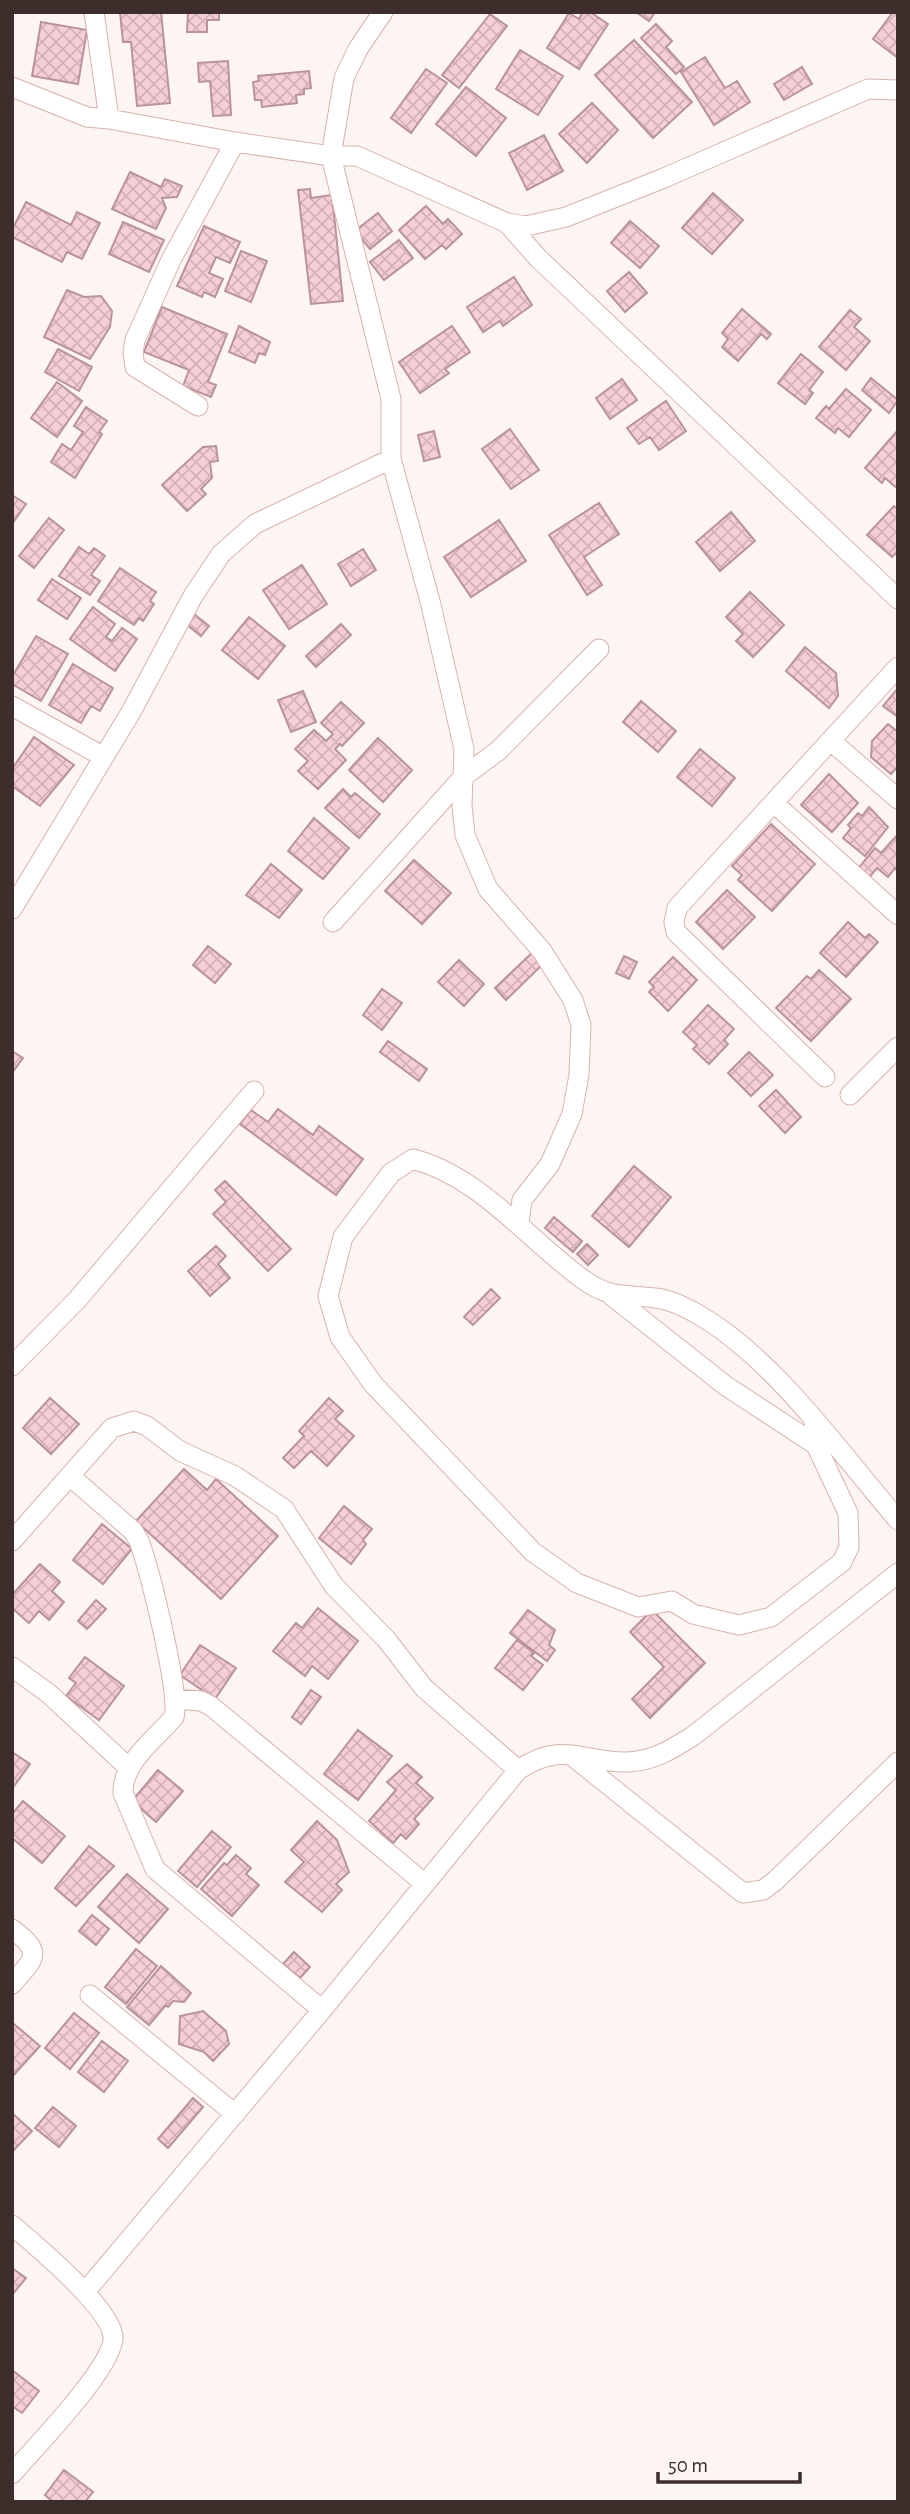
<svg xmlns="http://www.w3.org/2000/svg" width="910" height="2514" font-family="'Alegreya Sans',sans-serif">
	<style>
		.building { fill: url(#building-cross-hatch); stroke: #b9939d; stroke-width: 2 }
		.lines { fill: none; stroke-linecap: round; stroke-linejoin: round }
		.minor-casing { stroke: #dab2ac; stroke-width: 21 }
		.minor { stroke: #fff; stroke-width: 19 }
	</style>
	<defs>
		<pattern id="building-cross-hatch" width="8" height="8" patternUnits="userSpaceOnUse" patternTransform="scale(1.75)"><rect width="8" height="8" fill="#f6ced8"/><path d="M0 0l8 8M0 8l8-8" fill="none" stroke="#d4b1ba"/></pattern>
	</defs>
	<rect width="100%" height="100%" fill="#fdf5f3"/>
	<!-- building -->
	<path class="building" d="M120,12H161L170,103L137,106L131,42H123Z
		M188,12H219V20H207V32H187Z
		M583,12H590L608,24L579,69L547,48L569,13L579,19Z
		M636,12H655L649,21Z
		M893,12L898,14V58L873,39Z
		M490,14L507,26L459,88L442,75Z
		M41,22L87,30L78,84L32,76Z
		M656,24L672,41L666,47L684,67L676,74L641,38Z
		M634,40L692,102L653,138L595,75Z
		M520,50L563,76L538,115L496,89Z
		M705,57L725,88L737,81L750,102L714,125L681,72Z
		M228,61L231,115L213,116L210,81L199,82L198,63Z
		M802,67L812,84L784,100L774,84Z
		M426,69L447,83L411,133L391,118Z
		M309,71L311,88L304,89V94L296,95L297,103L262,107L261,100H255L253,82L259,81L258,76Z
		M466,87L506,118L476,156L436,124Z
		M592,103L618,130L587,163L559,134Z
		M544,135L563,171L527,190L509,153Z
		M130,172L161,187L165,179L182,186L177,197L162,198L166,208L156,229L112,209Z
		M310,189L311,198L332,195L343,301L311,304L298,190Z
		M713,193L743,220L712,254L682,228Z
		M26,202L71,225L77,212L100,223L82,259L67,252L62,262L12,237V230Z
		M426,206L443,224L448,219L462,234L446,249L442,245L425,259L399,230Z
		M378,213L392,231L370,249L355,231Z
		M630,221L659,246L640,268L611,243Z
		M123,222L164,240L149,272L109,254Z
		M204,226L240,242L230,263L216,257L209,273L223,279L215,297L204,292L202,297L177,286Z
		M399,240L413,258L384,280L370,262Z
		M241,251L267,261L251,302L225,291Z
		M629,272L647,293L625,312L607,291Z
		M514,277L532,305L503,326L500,321L483,332L467,307Z
		M67,290L84,297L101,296L112,311L110,327L90,359L44,337Z
		M162,307L227,334L208,382L216,385L211,397L183,386L189,370L144,352Z
		M742,309L771,334L767,339L761,334L738,361L722,347L728,339L722,333Z
		M850,310L861,319L854,327L870,341L846,370L819,347Z
		M239,326L270,342L265,355L259,353L255,363L229,352Z
		M452,326L470,352L445,369L449,373L420,393L399,362Z
		M58,349L92,367L79,391L45,372Z
		M801,354L823,372L809,390L813,393L805,404L778,383Z
		M871,378L898,400L889,413L862,390Z
		M622,379L637,400L610,419L596,398Z
		M57,382L82,401L57,437L31,418Z
		M846,389L871,410L849,437L838,428L835,433L816,418L826,406L829,409Z
		M666,401L686,431L659,450L650,437L639,444L627,428Z
		M86,407L107,421L99,432L102,434L75,478L51,462L62,444L71,450L83,432L74,426Z
		M510,429L539,470L511,489L482,449Z
		M434,431L440,457L424,461L418,435Z
		M897,431L898,432V489L885,478L882,483L865,468Z
		M216,446L218,461L210,462L212,478L201,489L206,494L187,511L162,485L203,447Z
		M12,495L26,504L12,524Z
		M599,503L619,534L584,557L602,585L587,595L549,535Z
		M894,506L898,509V551L892,557L867,535Z
		M731,512L755,541L720,571L696,542Z
		M49,518L64,530L34,568L19,556Z
		M499,520L526,561L471,597L444,557Z
		M79,547L89,554L94,548L105,556L91,575L100,581L90,595L59,576Z
		M363,549L376,570L351,586L338,564Z
		M302,565L327,604L289,629L263,590Z
		M120,568L156,592L150,601L154,604L143,621L139,618L134,625L98,601Z
		M52,579L81,598L67,619L38,600Z
		M750,592L784,625L753,657L736,641L743,634L726,617Z
		M93,607L115,624L106,637L112,641L122,628L137,639L115,671L70,639Z
		M194,614L209,626L201,636L186,624Z
		M249,617L285,646L258,679L222,650Z
		M341,624L351,635L316,667L306,656Z
		M36,636L68,654L41,701L12,684V677Z
		M805,647L836,673L838,696L829,708L786,671Z
		M73,664L113,688L100,711L91,706L81,723L49,705Z
		M898,688V717L883,706Z
		M303,691L316,722L291,732L278,700Z
		M641,701L676,731L658,752L623,722Z
		M341,702L364,723L342,746L340,744L335,749L346,760L318,789L298,771L308,761L295,749L314,730L326,741L333,734L321,723Z
		M888,724L898,732V766L891,774L871,757L872,741Z
		M34,737L74,765L40,806L12,786V769Z
		M378,738L412,770L383,802L349,770Z
		M700,749L735,778L712,806L677,777Z
		M829,774L858,803L832,832L801,805Z
		M343,789L351,797L355,793L380,814L359,838L325,808Z
		M869,807L888,827L865,856L843,838L851,828L848,825L858,813L862,816Z
		M314,818L349,848L323,879L288,851Z
		M771,824L815,864L772,911L738,880L742,875L732,866Z
		M898,834V871L895,868L888,877L877,868L867,880L856,871L875,848L881,853Z
		M414,860L451,893L422,924L385,891Z
		M271,864L302,890L279,918L246,895Z
		M727,890L755,917L723,949L696,922Z
		M848,922L865,938L869,934L878,942L846,977L820,953Z
		M208,946L231,964L215,983L193,965Z
		M535,950L546,961L506,1000L495,988Z
		M624,956L637,962L629,979L616,973Z
		M673,957L697,980L668,1011L649,992L654,987L649,982Z
		M459,960L484,984L464,1006L438,982Z
		M819,970L851,999L811,1041L776,1008L807,976L811,979Z
		M382,989L402,1003L382,1030L363,1015Z
		M708,1005L734,1029L724,1040L728,1044L709,1064L693,1049L697,1045L683,1032Z
		M388,1041L427,1069L419,1081L380,1052Z
		M12,1051L23,1058L12,1073Z
		M749,1052L773,1075L751,1096L728,1073Z
		M776,1090L801,1117L785,1133L759,1106Z
		M278,1109L313,1135L319,1126L363,1159L336,1195L240,1124L251,1110L268,1122Z
		M634,1166L671,1197L629,1247L592,1216Z
		M225,1181L291,1249L268,1271L213,1214L226,1202L215,1190Z
		M554,1217L582,1241L573,1252L545,1228Z
		M587,1244L598,1255L588,1265L577,1254Z
		M216,1246L226,1256L218,1264L230,1278L210,1296L188,1271Z
		M491,1289L500,1298L473,1325L464,1317Z
		M50,1398L79,1424L51,1454L23,1428Z
		M329,1398L343,1411L335,1419L354,1436L327,1466L311,1451L294,1468L283,1458L304,1436L299,1431Z
		M184,1469L207,1490L216,1479L278,1536L221,1599L136,1521Z
		M344,1506L372,1529L363,1540L366,1544L351,1564L319,1538Z
		M102,1524L132,1549L103,1584L73,1560Z
		M40,1564L60,1582L52,1591L64,1602L49,1620L39,1611L29,1623L12,1608V1595Z
		M96,1600L106,1609L87,1629L78,1621Z
		M318,1608L358,1641L328,1679L312,1666L305,1676L273,1651L296,1623L302,1628Z
		M528,1610L555,1630L549,1645L555,1650L547,1661L510,1633Z
		M652,1610L705,1663L650,1718L632,1699L664,1667L630,1632Z
		M517,1640L534,1653L531,1656L543,1665L523,1690L495,1668Z
		M200,1645L236,1668L215,1699L180,1675Z
		M85,1657L124,1686L99,1720L66,1696L76,1683L69,1678Z
		M311,1690L321,1697L301,1724L292,1717Z
		M358,1730L392,1756L358,1800L324,1774Z
		M12,1752L30,1764L12,1789Z
		M407,1764L422,1777L416,1783L433,1798L414,1819L419,1824L406,1839L401,1834L393,1843L369,1821L396,1790L387,1782Z
		M158,1770L183,1791L156,1822L132,1801Z
		M23,1801L65,1836L42,1863L12,1838V1814Z
		M317,1821L337,1840L349,1872L336,1884L342,1890L322,1912L285,1882L304,1862L291,1850Z
		M212,1831L231,1847L197,1887L178,1871Z
		M89,1846L114,1866L76,1906L55,1888Z
		M236,1855L251,1868L246,1874L259,1885L232,1916L201,1889L224,1863L227,1865Z
		M127,1874L168,1909L139,1943L98,1907Z
		M92,1915L109,1929L96,1945L79,1931Z
		M136,1949L157,1966L126,2004L105,1987Z
		M294,1952L310,1967L300,1978L283,1964Z
		M161,1966L191,1993L184,2002L173,2001L168,2007L166,2005L149,2025L127,2007Z
		M203,2011L226,2031L229,2044L213,2061L204,2052L179,2044L180,2016Z
		M74,2013L99,2033L70,2069L45,2048Z
		M14,2024L40,2046L13,2076L12,2025Z
		M102,2041L128,2061L104,2092L78,2072Z
		M193,2098L203,2107L168,2148L158,2139Z
		M53,2107L76,2126L59,2147L35,2128Z
		M12,2113L32,2131L12,2152Z
		M12,2268L26,2278L12,2295Z
		M12,2370L39,2391L22,2413L12,2406Z
		M64,2470L93,2492L85,2502H53L45,2495Z"/>
	<g class="lines">
		<defs>
			<path id="minor" d="M94,12L109,119
				M383,12L358,49L344,78L331,156L391,399V459L430,601L464,749L462,806L465,835L488,889L542,951L573,1000L581,1025L579,1075L572,1114L550,1164L522,1200L519,1222
				M12,87L87,117L109,119L235,142L331,156H357L507,223L526,226L566,217L664,178L868,89L898,90
				M507,223L538,258L898,599
				M198,406L135,367L133,353L135,340L171,260L235,142
				M12,706L104,757
				M831,741L898,799
				M775,804L898,915
				M12,909L131,712L193,596L221,554L255,524L391,459
				M333,922L464,776L498,751L599,649
				M825,1077L676,932L674,922L677,908L898,667
				M850,1095L898,1047
				M612,1296L726,1386L816,1445
				M12,1366L77,1300L254,1091
				M814,1422L816,1445L848,1513L849,1547L842,1562L771,1617L739,1625L693,1614L672,1601L638,1607L577,1583L533,1552L373,1384L340,1337L328,1296L343,1237L391,1173L413,1159C481,1177 528,1240 584,1280C610,1299 626,1294 655,1298C668,1299 687,1308 699,1315C775,1359 841,1454 898,1520
				M70,1476L133,1531L139,1541C149,1567 181,1695 174,1717C155,1739 122,1763 123,1793L155,1869L322,2010
				M12,1541L112,1428L134,1421L147,1426L180,1451L235,1476L284,1509L334,1586L386,1639L424,1688L518,1770
				M12,1667L48,1693L129,1768
				M175,1699L201,1701L211,1706L424,1883
				M571,1755L743,1893L763,1890L775,1881L898,1762
				M12,1929C44,1953 35,1958 12,1984
				M90,1995L235,2114
				M12,2225C36,2246 109,2306 113,2336C116,2365 33,2449 12,2474
				M85,2292L322,2010L518,1770C563,1740 582,1763 628,1762C654,1761 672,1749 693,1736L898,1573"/>
		</defs>
		<!-- minor casing -->
		<use href="#minor" class="minor-casing"/>
		<!-- minor -->
		<use href="#minor" class="minor"/>
	</g>
	<!-- border -->
	<rect width="910" height="2514" fill="none" stroke="#3d2d2b" stroke-width="28"/>
	<!-- scale -->
	<path d="M658 2472v10h142v-10" fill="none" stroke="#3d2d2b" stroke-width="3.5"/>
	<text x="668" y="2472" font-size="21" fill="#3d2d2b" stroke="#fdf5f3" stroke-width="5" paint-order="stroke">50 m</text>
</svg>
